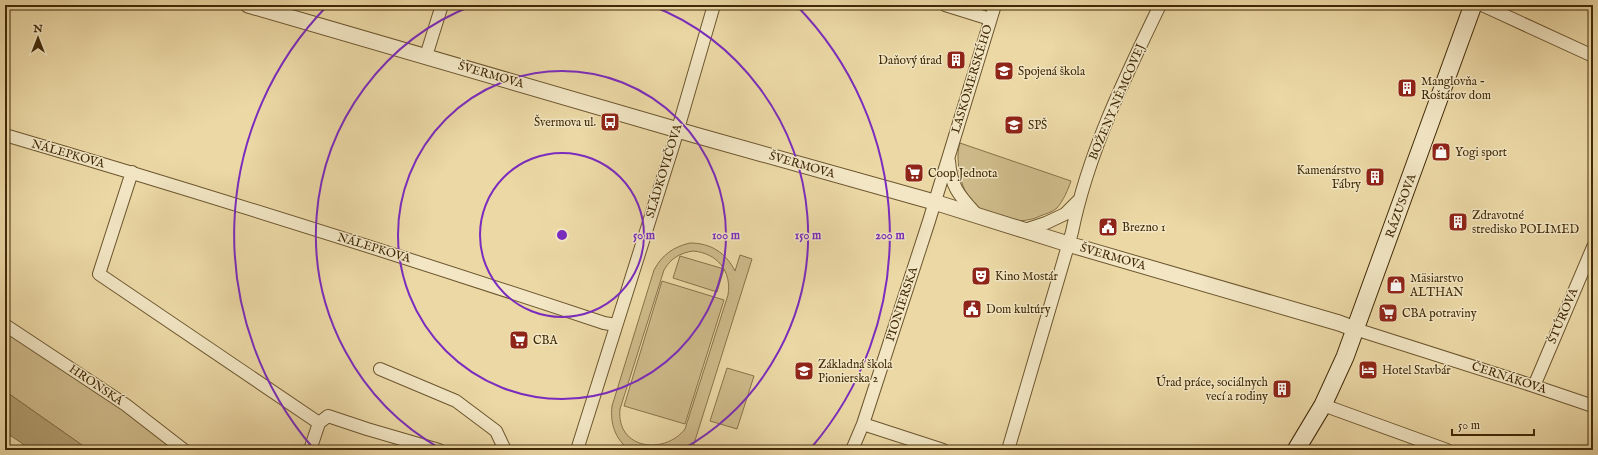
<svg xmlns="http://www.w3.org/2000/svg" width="1598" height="455" font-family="'IM FELL English',serif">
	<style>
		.green { fill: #ceba8a; stroke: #887248; fill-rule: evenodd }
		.water { fill: #b19c6f; stroke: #846e45 }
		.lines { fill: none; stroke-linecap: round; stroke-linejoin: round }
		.minor-casing { stroke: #6c552e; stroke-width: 14 }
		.tertiary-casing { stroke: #6c552e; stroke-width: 17 }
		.secondary-casing { stroke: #412906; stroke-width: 19 }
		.minor { stroke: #f2e6c4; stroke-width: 12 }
		.tertiary { stroke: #f2e6c4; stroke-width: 15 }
		.secondary { stroke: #f2e6c4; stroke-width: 17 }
		.ring { fill: none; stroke: #7b2cbf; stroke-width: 2 }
		.labels { text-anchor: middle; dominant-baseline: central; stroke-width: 3; stroke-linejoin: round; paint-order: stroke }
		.poi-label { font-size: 12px; fill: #412906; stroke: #f2e6c4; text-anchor: start }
		.street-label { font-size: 12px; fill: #412906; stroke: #f2e6c4 }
		.centre { fill: #7b2cbf; stroke: #f2e6c4; stroke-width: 2 }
		.ring-label { font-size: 12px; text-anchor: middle; font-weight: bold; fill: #7b2cbf; stroke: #f2e6c4; stroke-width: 3; stroke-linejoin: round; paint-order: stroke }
	</style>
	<rect width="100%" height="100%" fill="#ebd8a5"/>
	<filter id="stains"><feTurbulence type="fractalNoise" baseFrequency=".005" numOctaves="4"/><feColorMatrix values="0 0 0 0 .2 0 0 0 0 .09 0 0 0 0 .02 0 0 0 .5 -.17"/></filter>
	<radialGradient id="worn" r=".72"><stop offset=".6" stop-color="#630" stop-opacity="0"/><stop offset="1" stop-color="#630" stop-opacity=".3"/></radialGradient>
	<!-- green -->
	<path class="green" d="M960,143L1071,181C1068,190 1063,201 1057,208C1053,212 1045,214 1040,216C1032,220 1023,221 1014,221C983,218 963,200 959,170C958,159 957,153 960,143Z
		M690,243C711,243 726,253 735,271L740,255L752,259L692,450H629C615,438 610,424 612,406L654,270C662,255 673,247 690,243ZM693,251C717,253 732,271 728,295L685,429C665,455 616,450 620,409L664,270C671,258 680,253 693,251Z
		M680,256L724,269L717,292L673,278Z
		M662,281L724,300L685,424L624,406Z
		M5,325L184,450H89L5,391Z
		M727,368L754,376L737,429L710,421Z"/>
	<!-- water -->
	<path class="water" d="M5,391L89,450H32L5,432Z"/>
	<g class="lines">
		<defs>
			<path id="minor" d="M945,5L990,19
				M1482,5L1593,56
				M426,56L442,5
				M5,135C206,194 405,257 604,323L616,325
				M949,161C951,188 960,196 977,215
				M132,172L99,274L319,423
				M1022,231L1046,223L1065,214L1078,201
				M5,325L126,405L184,450
				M1355,329L1534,386L1593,406
				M380,369L456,401L496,431L505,450
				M1534,386L1593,247
				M1323,405L1447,450
				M863,424L943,450
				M310,450L319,423L328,416L367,429L439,450
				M577,450L673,146L714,5
				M852,450L863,424L929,221L995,5
				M1008,450L1072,232C1088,153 1125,77 1160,5"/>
			<path id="tertiary" d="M248,5L695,135L934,202L1068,244L1339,323L1355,329"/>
			<path id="secondary" d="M1296,450L1323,405L1345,357L1473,5"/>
		</defs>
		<!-- minor casing -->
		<use href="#minor" class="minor-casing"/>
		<!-- tertiary casing -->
		<use href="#tertiary" class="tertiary-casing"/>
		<!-- secondary casing -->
		<use href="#secondary" class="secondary-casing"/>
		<!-- minor -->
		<use href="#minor" class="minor"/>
		<!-- tertiary -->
		<use href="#tertiary" class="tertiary"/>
		<!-- secondary -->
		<use href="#secondary" class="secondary"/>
	</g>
	<!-- distance rings -->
	<g class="ring">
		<circle cx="562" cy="235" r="82"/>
		<circle cx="562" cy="235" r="164"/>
		<path d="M441 449A246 246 0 0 1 474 5M650 5A246 246 0 0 1 683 449"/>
		<path d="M313 448A328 328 0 0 1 328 5M796 5A328 328 0 0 1 811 448"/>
	</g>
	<!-- icons -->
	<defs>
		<symbol id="building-square" viewBox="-11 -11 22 22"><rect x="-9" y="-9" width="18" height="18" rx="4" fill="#8f2418" stroke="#f2e6c4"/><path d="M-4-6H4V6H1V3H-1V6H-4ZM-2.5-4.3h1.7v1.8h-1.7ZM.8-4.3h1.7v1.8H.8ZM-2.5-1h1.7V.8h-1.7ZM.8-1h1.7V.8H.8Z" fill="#fff"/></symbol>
		<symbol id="university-square" viewBox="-11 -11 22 22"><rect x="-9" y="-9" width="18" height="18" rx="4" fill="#8f2418" stroke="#f2e6c4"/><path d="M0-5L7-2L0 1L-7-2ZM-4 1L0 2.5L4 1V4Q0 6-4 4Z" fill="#fff"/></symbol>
		<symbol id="bus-square" viewBox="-11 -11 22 22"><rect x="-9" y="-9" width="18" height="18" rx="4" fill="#8f2418" stroke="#f2e6c4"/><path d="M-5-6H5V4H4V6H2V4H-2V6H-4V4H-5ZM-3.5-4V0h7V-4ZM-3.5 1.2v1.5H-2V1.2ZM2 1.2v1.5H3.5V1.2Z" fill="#fff"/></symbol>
		<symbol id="school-square" viewBox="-11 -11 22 22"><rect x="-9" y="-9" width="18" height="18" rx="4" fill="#8f2418" stroke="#f2e6c4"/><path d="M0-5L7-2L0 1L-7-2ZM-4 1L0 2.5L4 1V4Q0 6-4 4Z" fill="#fff"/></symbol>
		<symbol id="shop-square" viewBox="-11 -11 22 22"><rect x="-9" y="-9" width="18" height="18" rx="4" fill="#8f2418" stroke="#f2e6c4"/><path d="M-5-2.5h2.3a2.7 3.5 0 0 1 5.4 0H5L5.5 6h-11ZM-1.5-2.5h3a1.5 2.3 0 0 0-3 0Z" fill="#fff"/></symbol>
		<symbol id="supermarket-square" viewBox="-11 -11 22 22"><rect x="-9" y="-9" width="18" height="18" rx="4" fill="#8f2418" stroke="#f2e6c4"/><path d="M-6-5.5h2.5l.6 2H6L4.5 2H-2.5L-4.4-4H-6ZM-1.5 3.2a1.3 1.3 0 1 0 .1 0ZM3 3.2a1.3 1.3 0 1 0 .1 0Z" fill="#fff"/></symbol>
		<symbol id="civic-square" viewBox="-11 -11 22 22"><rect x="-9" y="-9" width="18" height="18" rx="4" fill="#8f2418" stroke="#f2e6c4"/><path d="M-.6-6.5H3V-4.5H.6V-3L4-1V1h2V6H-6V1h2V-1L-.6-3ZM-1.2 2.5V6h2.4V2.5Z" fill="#fff"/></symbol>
		<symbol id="theatre-square" viewBox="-11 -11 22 22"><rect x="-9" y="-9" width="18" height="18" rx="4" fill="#8f2418" stroke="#f2e6c4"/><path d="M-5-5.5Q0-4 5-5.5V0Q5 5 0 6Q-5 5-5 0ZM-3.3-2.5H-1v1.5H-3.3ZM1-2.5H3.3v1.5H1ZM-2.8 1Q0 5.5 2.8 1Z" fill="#fff"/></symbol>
		<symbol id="hotel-square" viewBox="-11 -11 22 22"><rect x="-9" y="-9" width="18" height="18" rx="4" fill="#8f2418" stroke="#f2e6c4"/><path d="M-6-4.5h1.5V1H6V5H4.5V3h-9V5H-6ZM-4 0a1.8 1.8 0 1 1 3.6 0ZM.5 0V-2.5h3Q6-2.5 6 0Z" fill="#fff"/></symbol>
	</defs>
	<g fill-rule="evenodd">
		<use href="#building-square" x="945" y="49" width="22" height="22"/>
		<use href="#university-square" x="993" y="60" width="22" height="22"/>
		<use href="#building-square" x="1396" y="77" width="22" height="22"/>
		<use href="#bus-square" x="599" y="111" width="22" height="22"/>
		<use href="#school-square" x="1003" y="114" width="22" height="22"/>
		<use href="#shop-square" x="1430" y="141" width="22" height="22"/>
		<use href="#supermarket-square" x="903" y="162" width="22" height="22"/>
		<use href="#building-square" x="1364" y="166" width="22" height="22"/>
		<use href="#building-square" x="1447" y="211" width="22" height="22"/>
		<use href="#civic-square" x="1097" y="216" width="22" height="22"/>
		<use href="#theatre-square" x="970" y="265" width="22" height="22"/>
		<use href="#shop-square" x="1385" y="274" width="22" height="22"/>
		<use href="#civic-square" x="961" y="298" width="22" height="22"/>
		<use href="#supermarket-square" x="1377" y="302" width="22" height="22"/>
		<use href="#supermarket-square" x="508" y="329" width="22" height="22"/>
		<use href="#hotel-square" x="1357" y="359" width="22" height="22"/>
		<use href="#school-square" x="793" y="360" width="22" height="22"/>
		<use href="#building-square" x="1271" y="378" width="22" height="22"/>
	</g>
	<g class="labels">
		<!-- poi labels -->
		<g class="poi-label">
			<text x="942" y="60" text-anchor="end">Daňový úrad</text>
			<text x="1018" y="71">Spojená škola</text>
			<text x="1421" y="81">Manglovňa -<tspan x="1421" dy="14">Roštárov dom</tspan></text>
			<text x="596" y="122" text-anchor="end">Švermova ul.</text>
			<text x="1028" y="125">SPŠ</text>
			<text x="1455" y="152">Yogi sport</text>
			<text x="1361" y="170" text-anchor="end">Kamenárstvo<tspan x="1361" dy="14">Fábry</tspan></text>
			<text x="928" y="173">Coop Jednota</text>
			<text x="1472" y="215">Zdravotné<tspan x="1472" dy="14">stredisko POLIMED</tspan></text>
			<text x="1122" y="227">Brezno 1</text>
			<text x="995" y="276">Kino Mostár</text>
			<text x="1410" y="278">Mäsiarstvo<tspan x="1410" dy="14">ALTHAN</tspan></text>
			<text x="986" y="309">Dom kultúry</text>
			<text x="1402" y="313">CBA potraviny</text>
			<text x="533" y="340">CBA</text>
			<text x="818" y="364">Základná škola<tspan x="818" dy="14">Pionierska 2</tspan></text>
			<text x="1382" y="370">Hotel Stavbár</text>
			<text x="1268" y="382" text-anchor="end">Úrad práce, sociálnych<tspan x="1268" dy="14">vecí a rodiny</tspan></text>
		</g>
		<!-- street labels -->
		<g class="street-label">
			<text transform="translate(491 75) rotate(16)">ŠVERMOVA</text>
			<text transform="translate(972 79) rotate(-73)">LASKOMERSKÉHO</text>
			<text transform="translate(1117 102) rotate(-67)">BOŽENY NĚMCOVEJ</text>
			<text transform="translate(68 154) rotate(16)">NÁLEPKOVA</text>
			<text transform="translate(802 165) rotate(16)">ŠVERMOVA</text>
			<text transform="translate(664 171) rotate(-73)">SLÁDKOVIČOVA</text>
			<text transform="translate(1401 206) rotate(-70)">RÁZUSOVA</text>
			<text transform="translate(374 248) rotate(17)">NÁLEPKOVA</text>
			<text transform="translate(1113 257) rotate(16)">ŠVERMOVA</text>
			<text transform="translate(902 304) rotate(-72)">PIONIERSKA</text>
			<text transform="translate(1563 316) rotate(-67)">ŠTÚROVA</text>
			<text transform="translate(1509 378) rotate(18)">ČERNÁKOVA</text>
			<text transform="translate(96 385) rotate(34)">HRONSKÁ</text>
		</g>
	</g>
	<circle cx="562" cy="235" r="6" class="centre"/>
	<g class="ring-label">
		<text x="644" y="239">50 m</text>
		<text x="726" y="239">100 m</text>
		<text x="808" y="239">150 m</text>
		<text x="890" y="239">200 m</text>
	</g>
	<!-- margin -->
	<rect width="1598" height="455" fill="none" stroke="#ebd8a5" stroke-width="20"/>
	<rect x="6" y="6" width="1586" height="443" fill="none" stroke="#412906" stroke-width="2"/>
	<rect x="10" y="10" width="1578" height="435" fill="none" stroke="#412906"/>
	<!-- north arrow -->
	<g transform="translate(38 38)" stroke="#f2e6c4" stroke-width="3" paint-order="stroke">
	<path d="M0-3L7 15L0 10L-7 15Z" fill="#412906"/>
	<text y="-6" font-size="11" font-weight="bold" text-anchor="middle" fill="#412906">N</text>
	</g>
	<!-- scale -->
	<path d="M1452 429v6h82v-6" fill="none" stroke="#412906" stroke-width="2"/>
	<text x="1458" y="429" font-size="12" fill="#412906" stroke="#f2e6c4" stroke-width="3" paint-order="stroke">50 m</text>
	<rect width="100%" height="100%" filter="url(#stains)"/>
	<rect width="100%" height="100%" fill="url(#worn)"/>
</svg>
